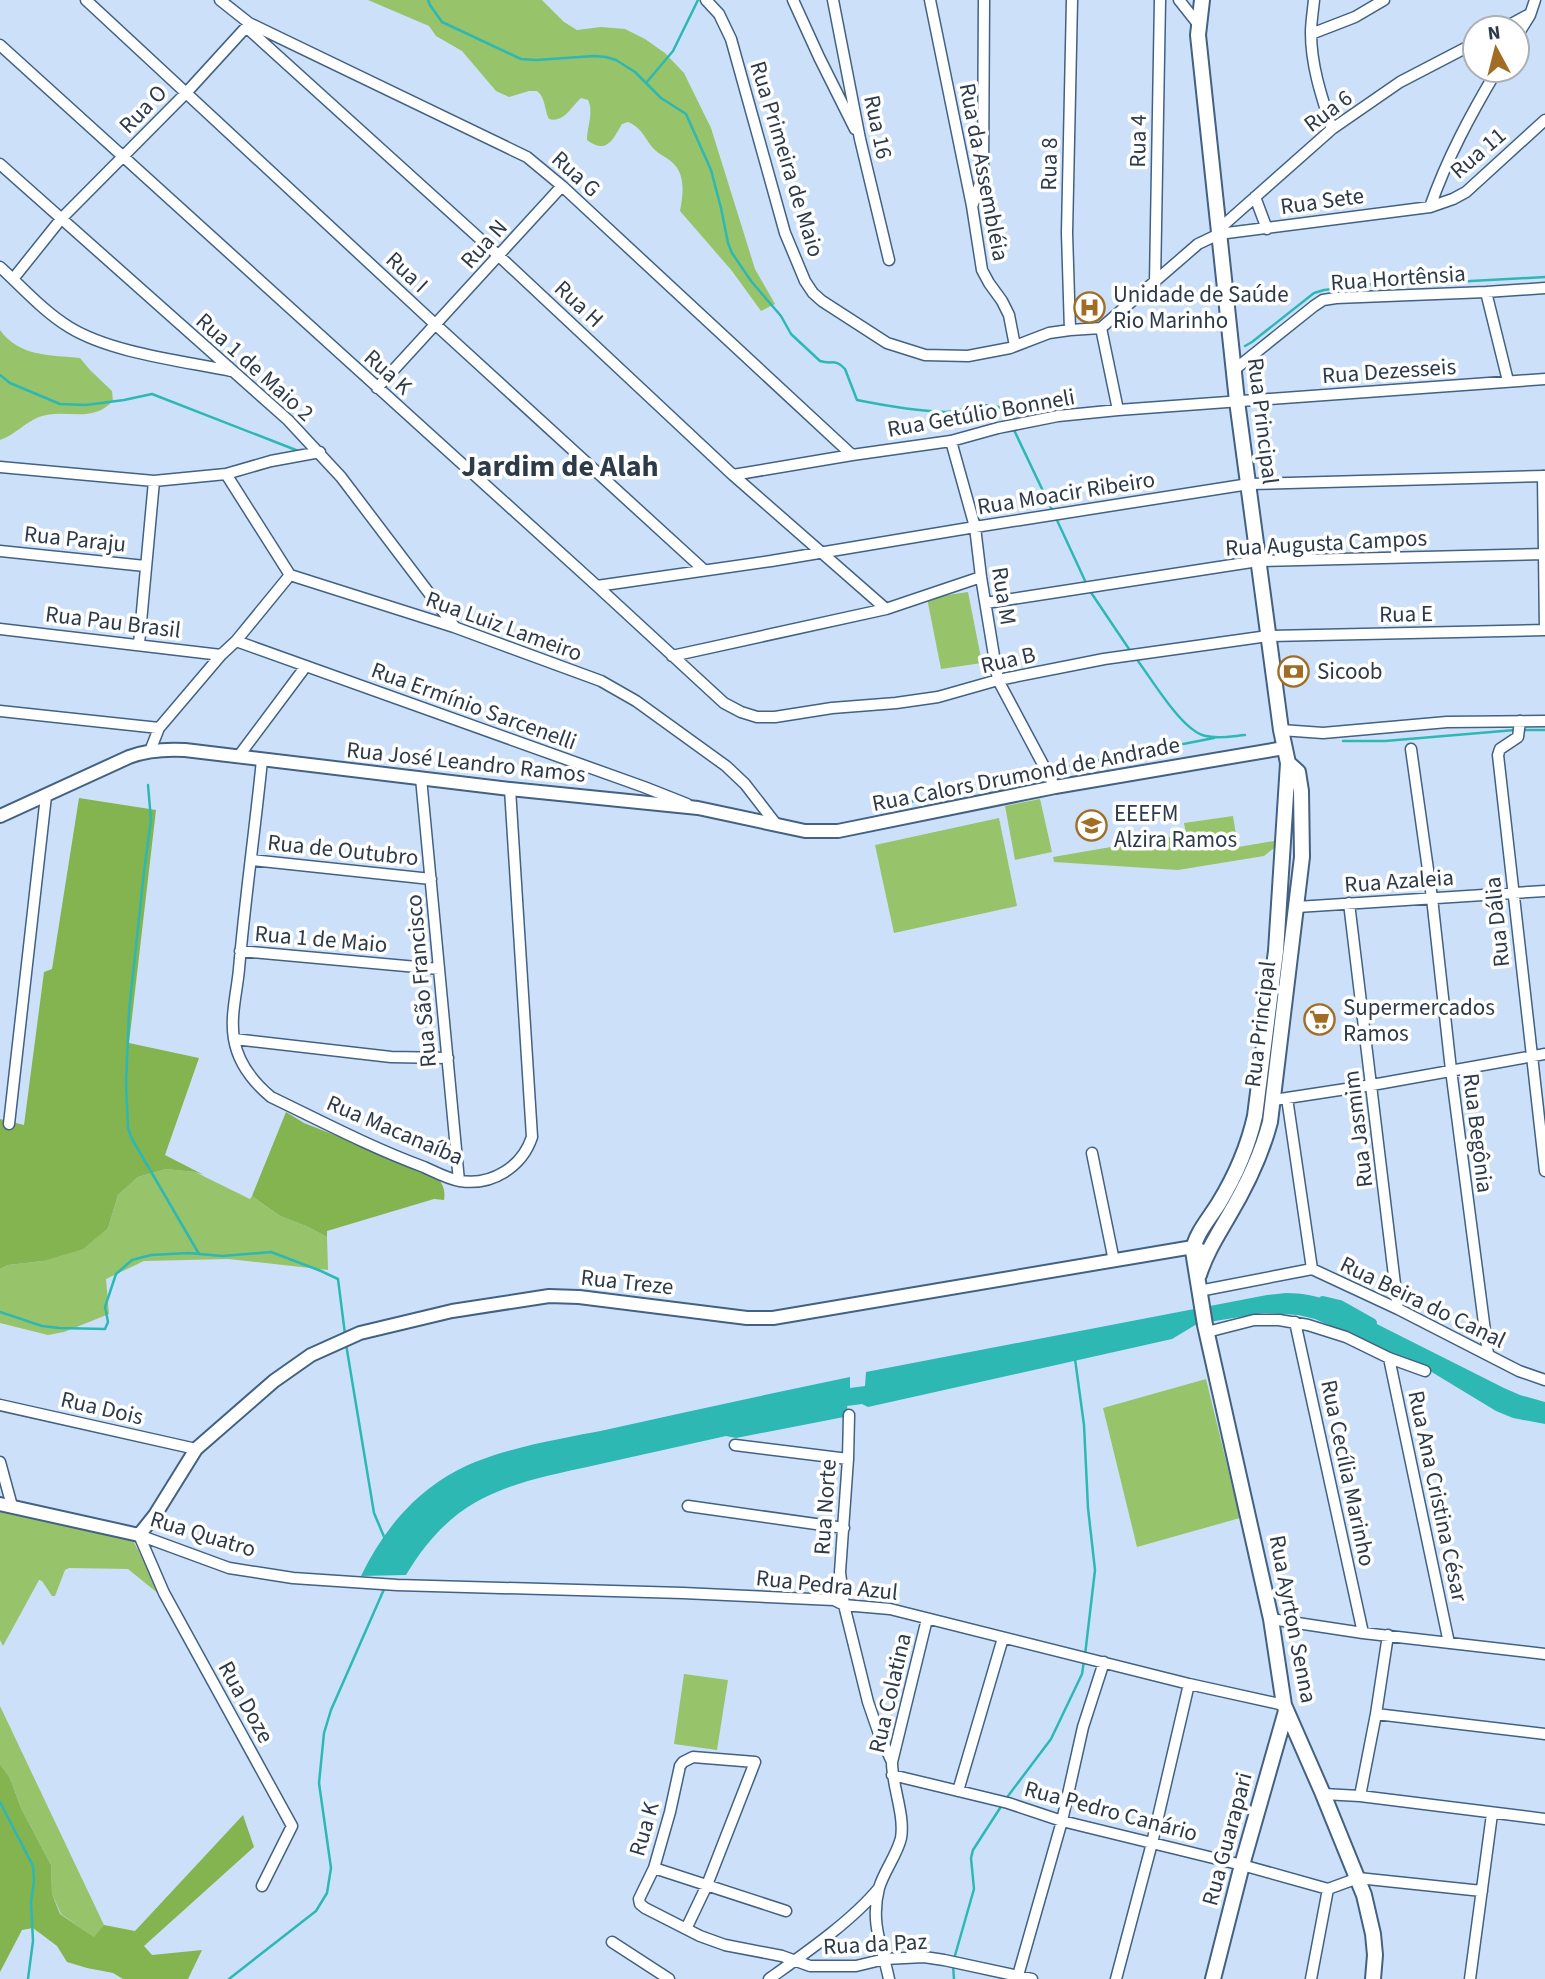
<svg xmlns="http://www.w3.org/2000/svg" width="1545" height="1979" font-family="'Source Sans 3',sans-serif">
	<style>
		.green { fill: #97c36b }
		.forest { fill: #83b450 }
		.water { fill: #2db8b3 }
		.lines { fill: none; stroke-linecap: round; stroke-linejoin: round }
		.stream { stroke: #2db8b3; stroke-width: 2.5 }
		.canal { stroke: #2db8b3; stroke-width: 10 }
		.minor-casing { stroke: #426183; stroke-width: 13 }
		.tertiary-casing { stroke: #426183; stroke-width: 16 }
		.secondary-casing { stroke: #426183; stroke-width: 18 }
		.minor { stroke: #fff; stroke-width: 10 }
		.tertiary { stroke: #fff; stroke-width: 12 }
		.secondary { stroke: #fff; stroke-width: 14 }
		.labels { text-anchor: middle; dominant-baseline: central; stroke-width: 7; stroke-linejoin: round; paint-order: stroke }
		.street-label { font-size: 23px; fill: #2c3a4a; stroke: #fff }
		.poi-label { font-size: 23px; fill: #2c3a4a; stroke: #fff; text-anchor: start }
		.district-label { font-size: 30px; font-weight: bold; fill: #2c3a4a; stroke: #fff }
	</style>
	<rect width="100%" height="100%" fill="#cce1f9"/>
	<!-- green -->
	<path class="green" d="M368,0H542L564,22L577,30L601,27L625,29L645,39L665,53L684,73L711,128L755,269L775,304L761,311L732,271L680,211C683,195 686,176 673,163C668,158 660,155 655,150C644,139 644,129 628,122L622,124C613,139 607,155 587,140C587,127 594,112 588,100L581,98C571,107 564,123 549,119C544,110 546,98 537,91H529L509,97L496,91L462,51L436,36L429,26Z
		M0,330C19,357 51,355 80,358L90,370L112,391L113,401C90,425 64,407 39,417C24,423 15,435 0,440Z
		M968,592L982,663L941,669L927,598Z
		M1040,799L1052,852L1015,860L1005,806Z
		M1233,816L1238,847L1280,840L1279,844L1264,856L1178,870L1054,862L1053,857L1186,834L1184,823Z
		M999,818L1017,906L894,933L875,845Z
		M166,1169L195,1172L250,1199L252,1196L280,1216L306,1226L327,1237L328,1270L228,1259L144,1261L106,1279L109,1314L64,1332L48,1335L0,1323V1269L8,1265L43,1261L108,1228L118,1195L138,1177Z
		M1206,1379L1240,1518L1137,1547L1103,1408Z
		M0,1507L133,1540L160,1595L128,1569L69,1568L65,1570L55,1596H52L42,1581L39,1580L3,1646L0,1640Z
		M684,1674L728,1680L717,1750L674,1744Z
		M0,1706L104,1925L95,1938L61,1914L52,1894L51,1865L21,1808L10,1778L0,1764Z"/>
	<!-- forest -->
	<path class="forest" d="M79,798L156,810L129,1043L199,1058L165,1155L204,1175L195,1172L166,1169L138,1177L118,1195L108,1228L83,1249L43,1261L8,1265L0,1269V1119L24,1125L44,972L52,969Z
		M286,1112L304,1123L434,1174C442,1181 446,1190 444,1200L434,1199L327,1231V1237L306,1226L280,1216L252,1196Z
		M0,1764L10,1778L21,1808L51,1865L52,1894L60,1914L94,1937L104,1925L135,1931L243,1815L254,1847L144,1946L152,1955L202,1950L188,1979H123L113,1973L87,1968L67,1962L57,1946L33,1928L22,1930L0,1972Z"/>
	<!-- water -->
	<path class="water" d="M1286,1293C1303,1293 1317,1296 1333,1302L1504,1388L1520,1395L1545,1402V1424L1513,1418L1496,1411L1430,1371L1315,1319L1298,1315L1264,1313L1197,1324L1172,1339L868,1407L862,1404L847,1406L849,1415L844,1417L736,1438L726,1436C683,1446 639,1455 596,1465C509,1484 455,1493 406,1575L361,1576C382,1532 413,1494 456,1471C496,1449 560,1439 605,1430C686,1412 768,1394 850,1377V1388L865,1386L866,1372L1267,1295Z"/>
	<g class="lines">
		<!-- stream -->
		<path class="stream" d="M428,0L430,5L442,22L521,59L536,60L594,56L606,57L616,60L635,72L661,98L686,114L711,170L721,208L728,243L732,253L751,281L781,316L791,334L820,361C832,365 835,358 845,369L857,400C887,406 915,411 945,412C966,412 983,399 1004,409L1053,512
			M646,83L673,51L698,0
			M1245,346L1252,342L1314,293L1324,290L1381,283L1437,285L1471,281L1545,277
			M0,375L10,383L60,404L86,405L124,400L152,394L301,452
			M1056,518L1087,585
			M1090,591L1131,652
			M1135,657C1150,676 1182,732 1206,736C1218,739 1233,736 1245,735
			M1521,730H1545
			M1343,741H1385L1515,730
			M1049,770L1214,738
			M148,785L151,820L144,872L129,1011L126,1083L128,1128L132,1139L199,1254
			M909,802L974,790L1004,779L1042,772
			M0,1312L42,1326L59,1328L105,1329L108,1322L105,1307L116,1274L132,1260L151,1255L189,1253L222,1256L271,1252L321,1271L338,1279L345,1334
			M346,1344L374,1513L385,1539
			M1075,1359L1084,1425L1088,1508L1095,1570L1085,1655
			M1005,1800L1051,1739L1082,1674L1084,1661
			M0,1802L33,1866L34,1881L31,1902L33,1941L28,1979
			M954,1959L974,1889L971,1858L973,1850L1002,1805
			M953,1965L954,1979
			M229,1979L316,1911L327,1893L331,1868L319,1783L324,1733L331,1710L385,1587"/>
		<!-- canal -->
		<path class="canal" d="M1323,1301L1340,1305L1372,1323"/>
		<defs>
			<path id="minor" d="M86,0L436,325L704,570
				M220,0L249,23L527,157L562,186L852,455
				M706,0L719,14L731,39L785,233L805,281L813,293L822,301L887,343L925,355L968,356L1010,348L1049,333L1070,330L1101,328L1198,244L1219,234L1430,207L1453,199L1466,192L1545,120
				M793,0L819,57L855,129
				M833,0L860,139L889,260
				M930,0L972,206L982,270L989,283L1002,301L1009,315L1015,346
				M1179,0L1198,24
				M1314,0C1313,11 1311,22 1311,33C1311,66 1322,98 1332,129
				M246,27L499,256L733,475L886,609
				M1504,28L1528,15
				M1311,34L1355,17L1384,0
				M1517,36L1530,15L1535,0
				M0,45L597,586L724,703L741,712L757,717H775L832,708L896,703L938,697L998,680L1104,659L1268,636L1545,630
				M0,164L288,420L341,477L454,626
				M1255,197L1267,229
				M973,204L983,175L984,0
				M1430,207C1447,158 1471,114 1497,70
				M1218,230L1332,129L1400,82L1475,43
				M0,267C22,287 43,311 69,327C111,353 183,361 231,371
				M13,279L61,219L186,93L249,24
				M1155,283L1160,0
				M1486,292L1508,381
				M1101,328L1118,410
				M1070,330L1067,233L1072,0
				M1234,370L1314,306L1323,300L1336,298L1486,292L1545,288
				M377,388L562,186
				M951,441L975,527L981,577L998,680L1055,787
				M0,467L154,481L226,474L271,461L320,452
				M226,474L290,575L454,627L601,681L636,701L726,766L745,784L776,824
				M733,475L852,455L951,441L998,428L1058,416L1118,410L1545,379
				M1543,476L1545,630
				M0,551L145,566
				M597,586L771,561L975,527L1249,484L1545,476
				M986,603L1258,561L1545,554
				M0,629L221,655
				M236,641L644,787L687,804
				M139,644L154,481
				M672,656L886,609L981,577
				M0,711L159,728
				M1520,721L1518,737L1500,749L1498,755L1545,1171
				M1281,730L1323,733L1447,722L1545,721
				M1411,749L1432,898L1451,1070L1488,1354
				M150,751L159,728L221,655L236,641L290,575
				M238,757L306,666
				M262,760C255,830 245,899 239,969C237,992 230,1016 234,1039C238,1063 253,1082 271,1097C321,1121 372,1148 424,1167C435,1172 448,1179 460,1181C492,1186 522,1167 532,1137L510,789
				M421,778L459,1181
				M252,860L431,879
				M1349,903L1398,1309
				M1297,907L1545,891
				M240,951L439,969
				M234,1039L391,1057L448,1058
				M1287,1098L1312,1269
				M1274,1100L1372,1085L1545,1054
				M9,1124L46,796
				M1092,1153L1114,1261
				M1199,1291L1312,1269L1398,1309L1519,1371L1545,1380
				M1295,1322L1363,1633
				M1207,1332L1254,1320H1279L1308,1325L1346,1337L1389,1358L1425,1371
				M1389,1358L1449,1643
				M0,1405L196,1449
				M849,1415L848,1459L840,1572L844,1605L868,1702L878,1731L892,1762
				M735,1445L848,1459
				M0,1462L12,1506
				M688,1506L844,1528
				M139,1535L229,1568L293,1578L397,1585L683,1593L834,1600L844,1605L890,1609L1189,1684L1284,1705
				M139,1535L164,1593L292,1826L262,1886
				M1271,1619L1363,1633L1545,1654
				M1376,1714L1545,1734
				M892,1775L1008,1803L1062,1821L1242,1865L1328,1889L1358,1878L1482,1891
				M958,1791L1003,1638
				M1323,1794L1360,1796L1545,1819
				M1360,1796L1376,1714L1388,1635
				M654,1868L786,1911
				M686,1929L707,1885L755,1762L693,1757L683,1762L680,1766L670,1812L654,1868L639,1899L640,1904L645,1908L700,1936L725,1945L782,1956L810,1966H856L885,1959L924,1957L944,1960L1032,1979
				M612,1942L669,1979
				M769,1979C804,1954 852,1921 879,1888
				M889,1979C882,1946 870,1923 879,1888C884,1871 897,1855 901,1838C905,1815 892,1786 892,1762L927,1619
				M1017,1979L1062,1821L1083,1727L1104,1662
				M1116,1979L1152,1843L1189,1684
				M1311,1979L1328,1889
				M1470,1979L1492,1814"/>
			<path id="tertiary" d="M0,816L129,757C147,750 166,749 185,750L510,789L698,808L805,831H838L1055,787L1284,748
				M0,1504L139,1535L155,1515L196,1449L274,1381L311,1355L360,1333L452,1311L549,1296L579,1297L747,1318H773L1193,1247L1201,1250"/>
			<path id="secondary" d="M1202,0L1198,35L1237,401L1281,730L1288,763L1276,951L1255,1116C1248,1147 1236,1175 1219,1203C1210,1218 1195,1234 1193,1251L1205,1325L1271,1619L1284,1705L1323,1794L1364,1895L1373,1934L1375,1955L1373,1979
				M1199,1275C1206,1253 1217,1236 1228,1217C1246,1187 1261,1156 1270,1122L1302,857L1301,791L1298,772L1288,763
				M1213,1979L1242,1865L1286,1711"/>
		</defs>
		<!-- minor casing -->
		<use href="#minor" class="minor-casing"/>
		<!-- tertiary casing -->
		<use href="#tertiary" class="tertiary-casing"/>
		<!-- secondary casing -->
		<use href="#secondary" class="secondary-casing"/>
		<!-- minor -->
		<use href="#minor" class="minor"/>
		<!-- tertiary -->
		<use href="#tertiary" class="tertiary"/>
		<!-- secondary -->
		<use href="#secondary" class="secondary"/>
	</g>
	<!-- icons -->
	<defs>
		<symbol id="hospital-ring" viewBox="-11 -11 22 22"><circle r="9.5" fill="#fff" stroke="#a16d25" stroke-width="1.5"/><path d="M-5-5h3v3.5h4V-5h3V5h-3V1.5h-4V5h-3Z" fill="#a16d25"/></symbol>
		<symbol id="bank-ring" viewBox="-11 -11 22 22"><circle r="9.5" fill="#fff" stroke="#a16d25" stroke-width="1.5"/><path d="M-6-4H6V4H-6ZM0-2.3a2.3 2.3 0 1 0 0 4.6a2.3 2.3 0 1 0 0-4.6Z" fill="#a16d25"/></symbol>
		<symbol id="school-ring" viewBox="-11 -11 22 22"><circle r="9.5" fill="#fff" stroke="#a16d25" stroke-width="1.5"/><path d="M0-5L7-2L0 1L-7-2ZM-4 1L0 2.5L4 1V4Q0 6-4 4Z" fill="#a16d25"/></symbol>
		<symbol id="supermarket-ring" viewBox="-11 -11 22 22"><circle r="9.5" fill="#fff" stroke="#a16d25" stroke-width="1.5"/><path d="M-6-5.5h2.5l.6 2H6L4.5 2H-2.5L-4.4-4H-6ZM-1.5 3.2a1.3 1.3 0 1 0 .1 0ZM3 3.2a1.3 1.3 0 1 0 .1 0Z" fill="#a16d25"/></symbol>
	</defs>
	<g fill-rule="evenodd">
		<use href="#hospital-ring" x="1072" y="290" width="35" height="35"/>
		<use href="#bank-ring" x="1276" y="654" width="35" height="35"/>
		<use href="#school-ring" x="1074" y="808" width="35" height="35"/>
		<use href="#supermarket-ring" x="1302" y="1002" width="35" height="35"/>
	</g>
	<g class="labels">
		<!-- street labels -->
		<g class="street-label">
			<text transform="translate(143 109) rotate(-46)">Rua O</text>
			<text transform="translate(1328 111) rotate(-37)">Rua 6</text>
			<text transform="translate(878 127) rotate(78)">Rua 16</text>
			<text transform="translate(1138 141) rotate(-89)">Rua 4</text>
			<text transform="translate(1478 153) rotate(-41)">Rua 11</text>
			<text transform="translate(787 159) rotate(73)">Rua Primeira de Maio</text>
			<text transform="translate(1049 164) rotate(-89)">Rua 8</text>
			<text transform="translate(984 172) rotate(79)">Rua da Assembléia</text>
			<text transform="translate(576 174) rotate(42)">Rua G</text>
			<text transform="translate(1322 201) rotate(-8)">Rua Sete</text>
			<text transform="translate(484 244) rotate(-48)">Rua N</text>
			<text transform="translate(407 272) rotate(43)">Rua I</text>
			<text transform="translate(1398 278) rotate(-4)">Rua Hortênsia</text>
			<text transform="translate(579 304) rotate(43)">Rua H</text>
			<text transform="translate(255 367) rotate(42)">Rua 1 de Maio 2</text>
			<text transform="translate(1389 371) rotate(-4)">Rua Dezesseis</text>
			<text transform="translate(388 372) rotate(42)">Rua K</text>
			<text transform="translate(981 413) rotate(-10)">Rua Getúlio Bonneli</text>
			<text transform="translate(1263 421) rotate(83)">Rua Principal</text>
			<text transform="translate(1066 493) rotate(-9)">Rua Moacir Ribeiro</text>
			<text transform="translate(75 539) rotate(6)">Rua Paraju</text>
			<text transform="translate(1326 543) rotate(-3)">Rua Augusta Campos</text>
			<text transform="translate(1004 596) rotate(81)">Rua M</text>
			<text transform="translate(1406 614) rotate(-1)">Rua E</text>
			<text transform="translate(113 622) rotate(7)">Rua Pau Brasil</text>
			<text transform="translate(504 626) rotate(20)">Rua Luiz Lameiro</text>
			<text transform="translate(1008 660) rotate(-13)">Rua B</text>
			<text transform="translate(474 706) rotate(20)">Rua Ermínio Sarcenelli</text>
			<text transform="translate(466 762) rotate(6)">Rua José Leandro Ramos</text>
			<text transform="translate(1026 774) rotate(-11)">Rua Calors Drumond de Andrade</text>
			<text transform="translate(343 850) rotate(6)">Rua de Outubro</text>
			<text transform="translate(1399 881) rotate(-4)">Rua Azaleia</text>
			<text transform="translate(1497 922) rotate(-96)">Rua Dália</text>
			<text transform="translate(321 939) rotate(5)">Rua 1 de Maio</text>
			<text transform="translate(421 981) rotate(-95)">Rua São Francisco</text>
			<text transform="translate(1260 1024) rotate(-83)">Rua Principal</text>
			<text transform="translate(1358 1129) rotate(-97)">Rua Jasmim</text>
			<text transform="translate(395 1130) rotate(23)">Rua Macanaíba</text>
			<text transform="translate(1478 1133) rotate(83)">Rua Begônia</text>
			<text transform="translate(627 1282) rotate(6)">Rua Treze</text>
			<text transform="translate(1423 1302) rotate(26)">Rua Beira do Canal</text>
			<text transform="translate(102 1408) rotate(13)">Rua Dois</text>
			<text transform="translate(1348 1473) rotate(78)">Rua Cecília Marinho</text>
			<text transform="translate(1438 1496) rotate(78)">Rua Ana Cristina César</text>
			<text transform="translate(825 1507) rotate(-86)">Rua Norte</text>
			<text transform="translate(203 1534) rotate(17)">Rua Quatro</text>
			<text transform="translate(827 1585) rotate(6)">Rua Pedra Azul</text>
			<text transform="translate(1293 1619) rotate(79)">Rua Ayrton Senna</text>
			<text transform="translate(890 1693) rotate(-77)">Rua Colatina</text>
			<text transform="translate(246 1702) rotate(61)">Rua Doze</text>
			<text transform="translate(1111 1811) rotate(15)">Rua Pedro Canário</text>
			<text transform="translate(644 1829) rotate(-74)">Rua K</text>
			<text transform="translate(1227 1839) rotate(-75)">Rua Guarapari</text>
			<text transform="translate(875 1944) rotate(-3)">Rua da Paz</text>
		</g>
		<!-- poi labels -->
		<g class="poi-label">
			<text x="1113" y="294">Unidade de Saúde<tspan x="1113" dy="26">Rio Marinho</tspan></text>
			<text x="1317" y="671">Sicoob</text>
			<text x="1114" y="813">EEEFM<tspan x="1114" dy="26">Alzira Ramos</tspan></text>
			<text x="1343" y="1007">Supermercados<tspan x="1343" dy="26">Ramos</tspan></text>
		</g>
		<!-- district labels -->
		<g class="district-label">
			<text x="560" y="466">Jardim de Alah</text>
		</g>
	</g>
	<!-- north arrow -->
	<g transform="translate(1496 49) rotate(353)"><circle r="33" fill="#ffffff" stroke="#abb0b7" stroke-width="2"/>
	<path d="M0-5L12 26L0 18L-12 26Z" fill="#a16d25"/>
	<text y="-10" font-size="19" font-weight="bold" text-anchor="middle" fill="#2c3a4a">N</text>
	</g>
</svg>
